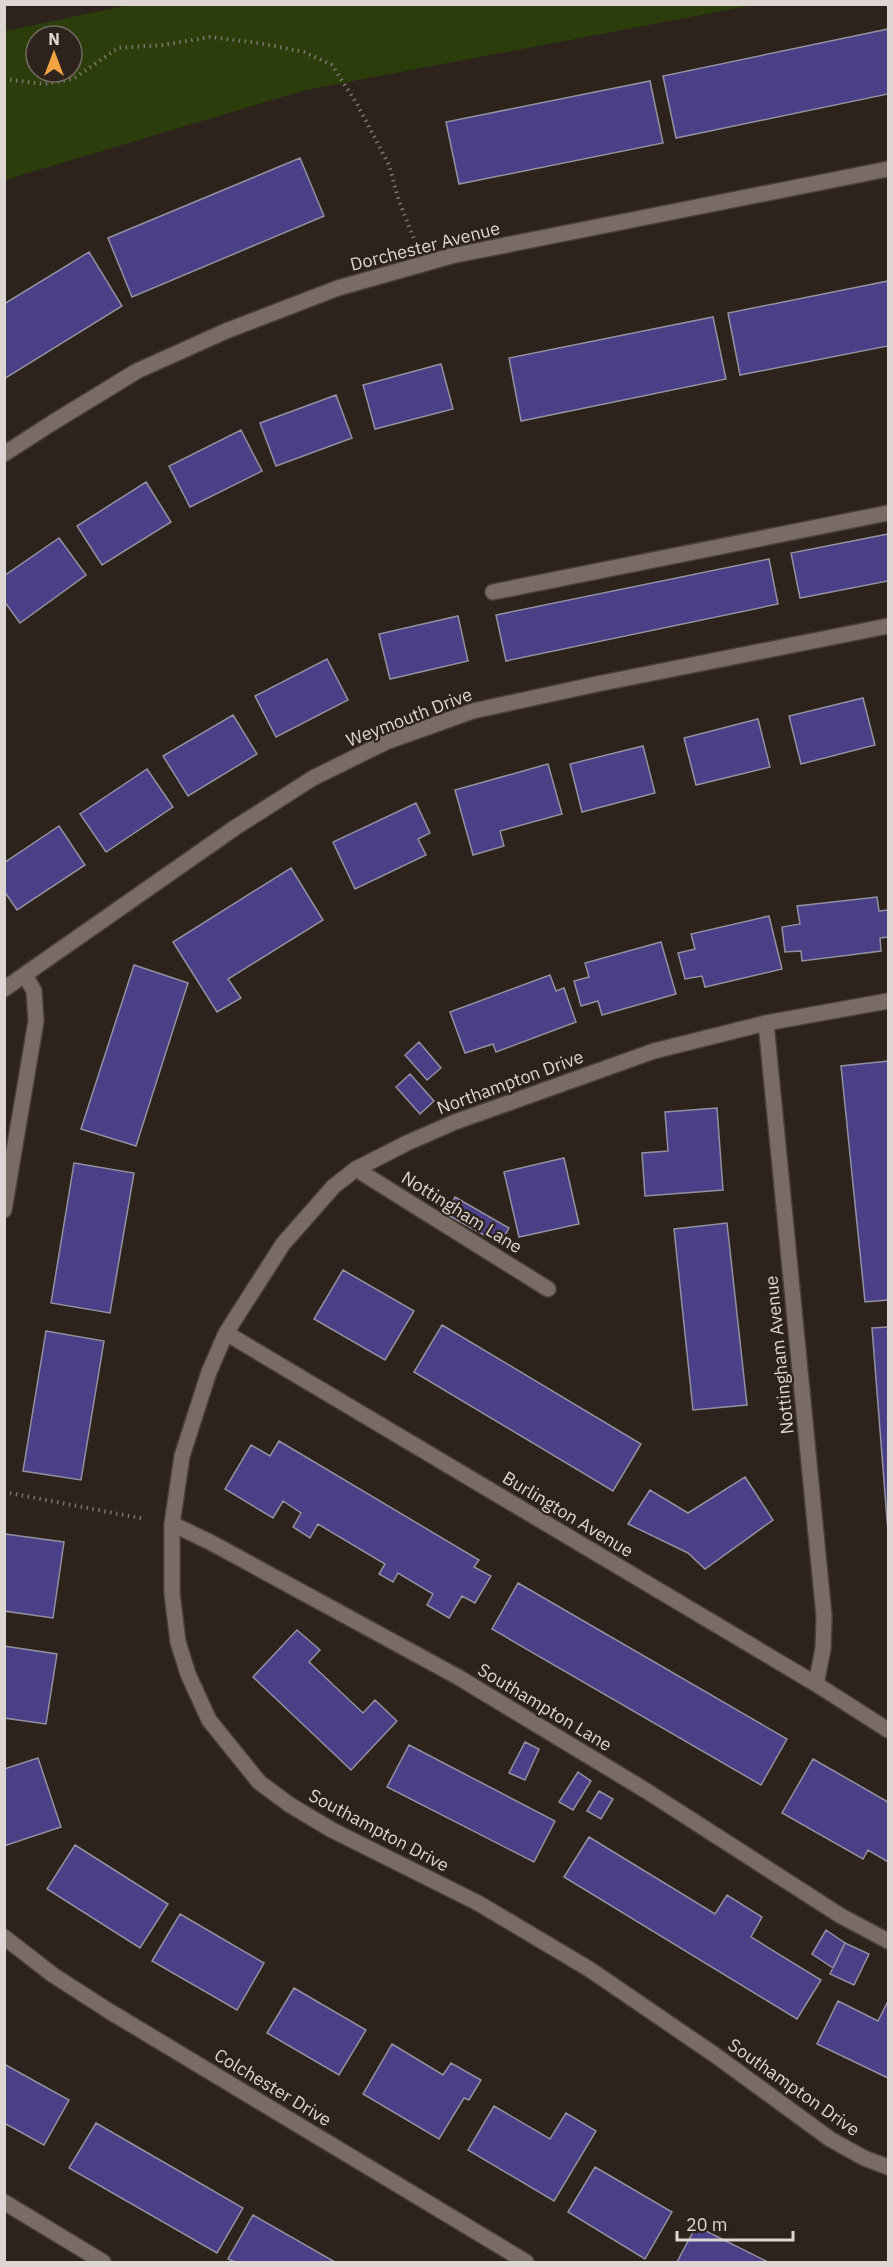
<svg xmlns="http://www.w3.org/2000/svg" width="893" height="2267" font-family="'IBM Plex Sans',sans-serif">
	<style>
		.green { fill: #2b3d0a; fill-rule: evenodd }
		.building { fill: #4b3f88; stroke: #9291a0; stroke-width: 1.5 }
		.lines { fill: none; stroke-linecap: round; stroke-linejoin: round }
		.service-casing { stroke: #49403b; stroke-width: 18 }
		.minor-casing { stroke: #49403b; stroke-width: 18 }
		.tertiary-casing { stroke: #49403b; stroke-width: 18 }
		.path { stroke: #7e746f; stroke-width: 4; stroke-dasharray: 1.5 4.5; stroke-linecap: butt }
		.service { stroke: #7a6b64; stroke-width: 15 }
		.minor { stroke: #7a6b64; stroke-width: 15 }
		.tertiary { stroke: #7a6b64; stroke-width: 15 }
		.labels { text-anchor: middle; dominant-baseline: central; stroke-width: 4.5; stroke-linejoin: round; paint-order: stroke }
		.street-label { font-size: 18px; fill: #ded6d2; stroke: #2e221c }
	</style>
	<rect width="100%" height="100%" fill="#2e221c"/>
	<!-- green -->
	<path class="green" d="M129,5V4L754,5L306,90L5,180V31ZM36,36H72V72H36Z"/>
	<!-- building -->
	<path class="building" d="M888,29V94L676,138L663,76Z
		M650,81L663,143L459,184L446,122Z
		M300,158L324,216L132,297L108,238Z
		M89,252L122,306L4,379V304Z
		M888,281V346L740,375L728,313Z
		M713,317L726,379L521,421L509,358Z
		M441,364L453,409L375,429L363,385Z
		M336,395L352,438L276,466L260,423Z
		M241,430L262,471L190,507L169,466Z
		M146,482L171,522L102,565L77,526Z
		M888,534V581L800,598L791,553Z
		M59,538L86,575L20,623L4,601V576Z
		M769,559L778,604L506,661L496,615Z
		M458,616L468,661L390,679L379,634Z
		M327,659L348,700L276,737L255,696Z
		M863,698L875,745L801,764L789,716Z
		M233,715L257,754L188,796L163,756Z
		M758,719L770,767L696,785L684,738Z
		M643,746L655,793L582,812L570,764Z
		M548,764L562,814L500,831L504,846L473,855L455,790Z
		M147,769L173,807L106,852L80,814Z
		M416,803L430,833L418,839L426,855L355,889L333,842Z
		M59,826L85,865L17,910L4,891V863Z
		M291,868L323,920L228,979L241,998L217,1012L173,942Z
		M877,897L879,911L888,910V937L880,938L881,951L802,961L801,951L785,952L782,927L800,924L797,906Z
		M769,916L782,969L705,987L702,976L685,979L678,953L695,949L691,934Z
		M661,942L676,994L602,1015L598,1001L581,1006L574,981L589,977L585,963Z
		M134,965L188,983L136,1146L81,1129Z
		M550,975L556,991L564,988L576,1022L496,1052L493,1044L465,1053L450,1012Z
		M419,1042L441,1068L427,1080L405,1055Z
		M888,1061V1300L865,1302L841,1066Z
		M410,1074L434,1101L420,1114L396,1087Z
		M717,1108L723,1190L645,1196L642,1153L668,1151L665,1112Z
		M564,1158L579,1224L519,1237L504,1172Z
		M74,1163L134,1173L110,1313L51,1303Z
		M455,1197L509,1228L500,1244L446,1214Z
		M727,1223L747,1405L693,1410L674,1229Z
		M343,1270L414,1311L385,1360L314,1319Z
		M442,1325L641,1444L613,1491L414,1372Z
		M888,1327V1532L872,1328Z
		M46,1331L104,1341L81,1480L23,1471Z
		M279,1441L479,1560L474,1567L491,1576L475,1603L462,1596L449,1618L427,1605L433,1594L398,1573L393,1582L379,1574L385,1564L318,1524L310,1538L293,1527L301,1513L283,1501L273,1518L225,1489L251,1445L270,1456Z
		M745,1477L773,1520L705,1569L688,1553L628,1524L650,1490L688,1513Z
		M5,1534L64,1542L53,1618L4,1611Z
		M518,1583L787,1739L761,1785L492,1629Z
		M297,1630L320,1650L309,1662L363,1713L375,1700L397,1721L351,1770L253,1677Z
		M4,1646L57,1654L46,1724L4,1718Z
		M525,1742L539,1749L525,1780L509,1773Z
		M409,1745L555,1821L534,1862L387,1787Z
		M38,1758L61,1827L4,1846V1769Z
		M813,1759L888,1802V1862L868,1850L863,1859L782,1813Z
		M578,1772L591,1781L573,1810L559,1802Z
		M599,1791L613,1799L601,1819L587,1811Z
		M589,1837L715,1914L727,1895L762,1917L751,1937L821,1980L797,2019L564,1877Z
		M75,1845L168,1904L140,1948L47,1889Z
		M180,1914L264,1963L237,2010L152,1961Z
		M826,1930L845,1943L833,1968L812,1954Z
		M845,1943L869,1954L854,1985L830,1974Z
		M294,1988L366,2030L339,2075L267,2033Z
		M838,2001L878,2021L888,2001V2078L817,2044Z
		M392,2044L443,2075L451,2063L481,2080L469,2100L464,2098L439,2139L363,2094Z
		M4,2064L69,2100L44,2145L4,2123Z
		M494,2106L550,2139L566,2113L596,2131L554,2201L468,2150Z
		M96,2123L243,2208L217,2253L69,2168Z
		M595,2167L672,2212L645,2259L568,2212Z
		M253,2215L335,2262H235L228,2259Z
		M696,2226L768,2262H677Z"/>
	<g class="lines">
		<defs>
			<path id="service" d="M493,592L888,513
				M356,1169L548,1289
				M172,1524L210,1542L458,1677L645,1790L841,1916L888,1941"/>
			<path id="minor" d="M4,989L236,827L313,778L386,742L473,711L597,684L888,626
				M888,1001L766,1023L654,1051L455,1122L407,1143L356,1169L334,1186L283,1244L226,1333L209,1372L182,1456L172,1524V1593L178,1642L188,1674L209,1720L259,1782L290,1805L332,1830L478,1903L589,1969L715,2055L830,2139L864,2158L888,2167
				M766,1023L824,1616L823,1649L816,1684
				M4,1210L36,1021L34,991L25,975
				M226,1333L816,1684L888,1730
				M4,1937L53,1975L109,2011L526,2262
				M4,2202L103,2262"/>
			<path id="tertiary" d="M4,454L52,423L137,371L226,331L338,288L451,256L888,169"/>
		</defs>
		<!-- service casing -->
		<use href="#service" class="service-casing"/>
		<!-- minor casing -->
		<use href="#minor" class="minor-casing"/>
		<!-- tertiary casing -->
		<use href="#tertiary" class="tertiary-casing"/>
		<!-- path -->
		<path class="path" d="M4,79L44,84L73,79L118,48L163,45L210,37L259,43L304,52L332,65L357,104L389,165L399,201L414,239
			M4,1492L145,1519"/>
		<!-- service -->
		<use href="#service" class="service"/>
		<!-- minor -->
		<use href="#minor" class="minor"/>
		<!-- tertiary -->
		<use href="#tertiary" class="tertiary"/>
	</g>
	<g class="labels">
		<!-- street labels -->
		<g class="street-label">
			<text transform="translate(425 246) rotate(-14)">Dorchester Avenue</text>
			<text transform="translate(409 717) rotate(-21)">Weymouth Drive</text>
			<text transform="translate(510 1082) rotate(-20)">Northampton Drive</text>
			<text transform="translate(462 1212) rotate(32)">Nottingham Lane</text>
			<text transform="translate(779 1355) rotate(-96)">Nottingham Avenue</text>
			<text transform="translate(568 1514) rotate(31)">Burlington Avenue</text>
			<text transform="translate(545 1707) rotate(31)">Southampton Lane</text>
			<text transform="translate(379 1830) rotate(28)">Southampton Drive</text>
			<text transform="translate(273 2087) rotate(31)">Colchester Drive</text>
			<text transform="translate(794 2087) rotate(35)">Southampton Drive</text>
		</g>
	</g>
	<!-- border -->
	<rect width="893" height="2267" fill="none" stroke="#ded6d2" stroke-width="12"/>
	<!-- north arrow -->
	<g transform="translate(54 54)"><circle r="28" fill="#2e221c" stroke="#746a65" stroke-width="1.5"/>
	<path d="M0-4.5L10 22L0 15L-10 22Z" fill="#f3a442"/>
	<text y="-9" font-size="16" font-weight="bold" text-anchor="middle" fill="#ded6d2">N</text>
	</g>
	<!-- scale -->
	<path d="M677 2231v9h116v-9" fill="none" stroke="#ded6d2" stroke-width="3"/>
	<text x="686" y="2231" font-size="18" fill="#ded6d2" stroke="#2e221c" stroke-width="4.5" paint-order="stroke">20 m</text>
</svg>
